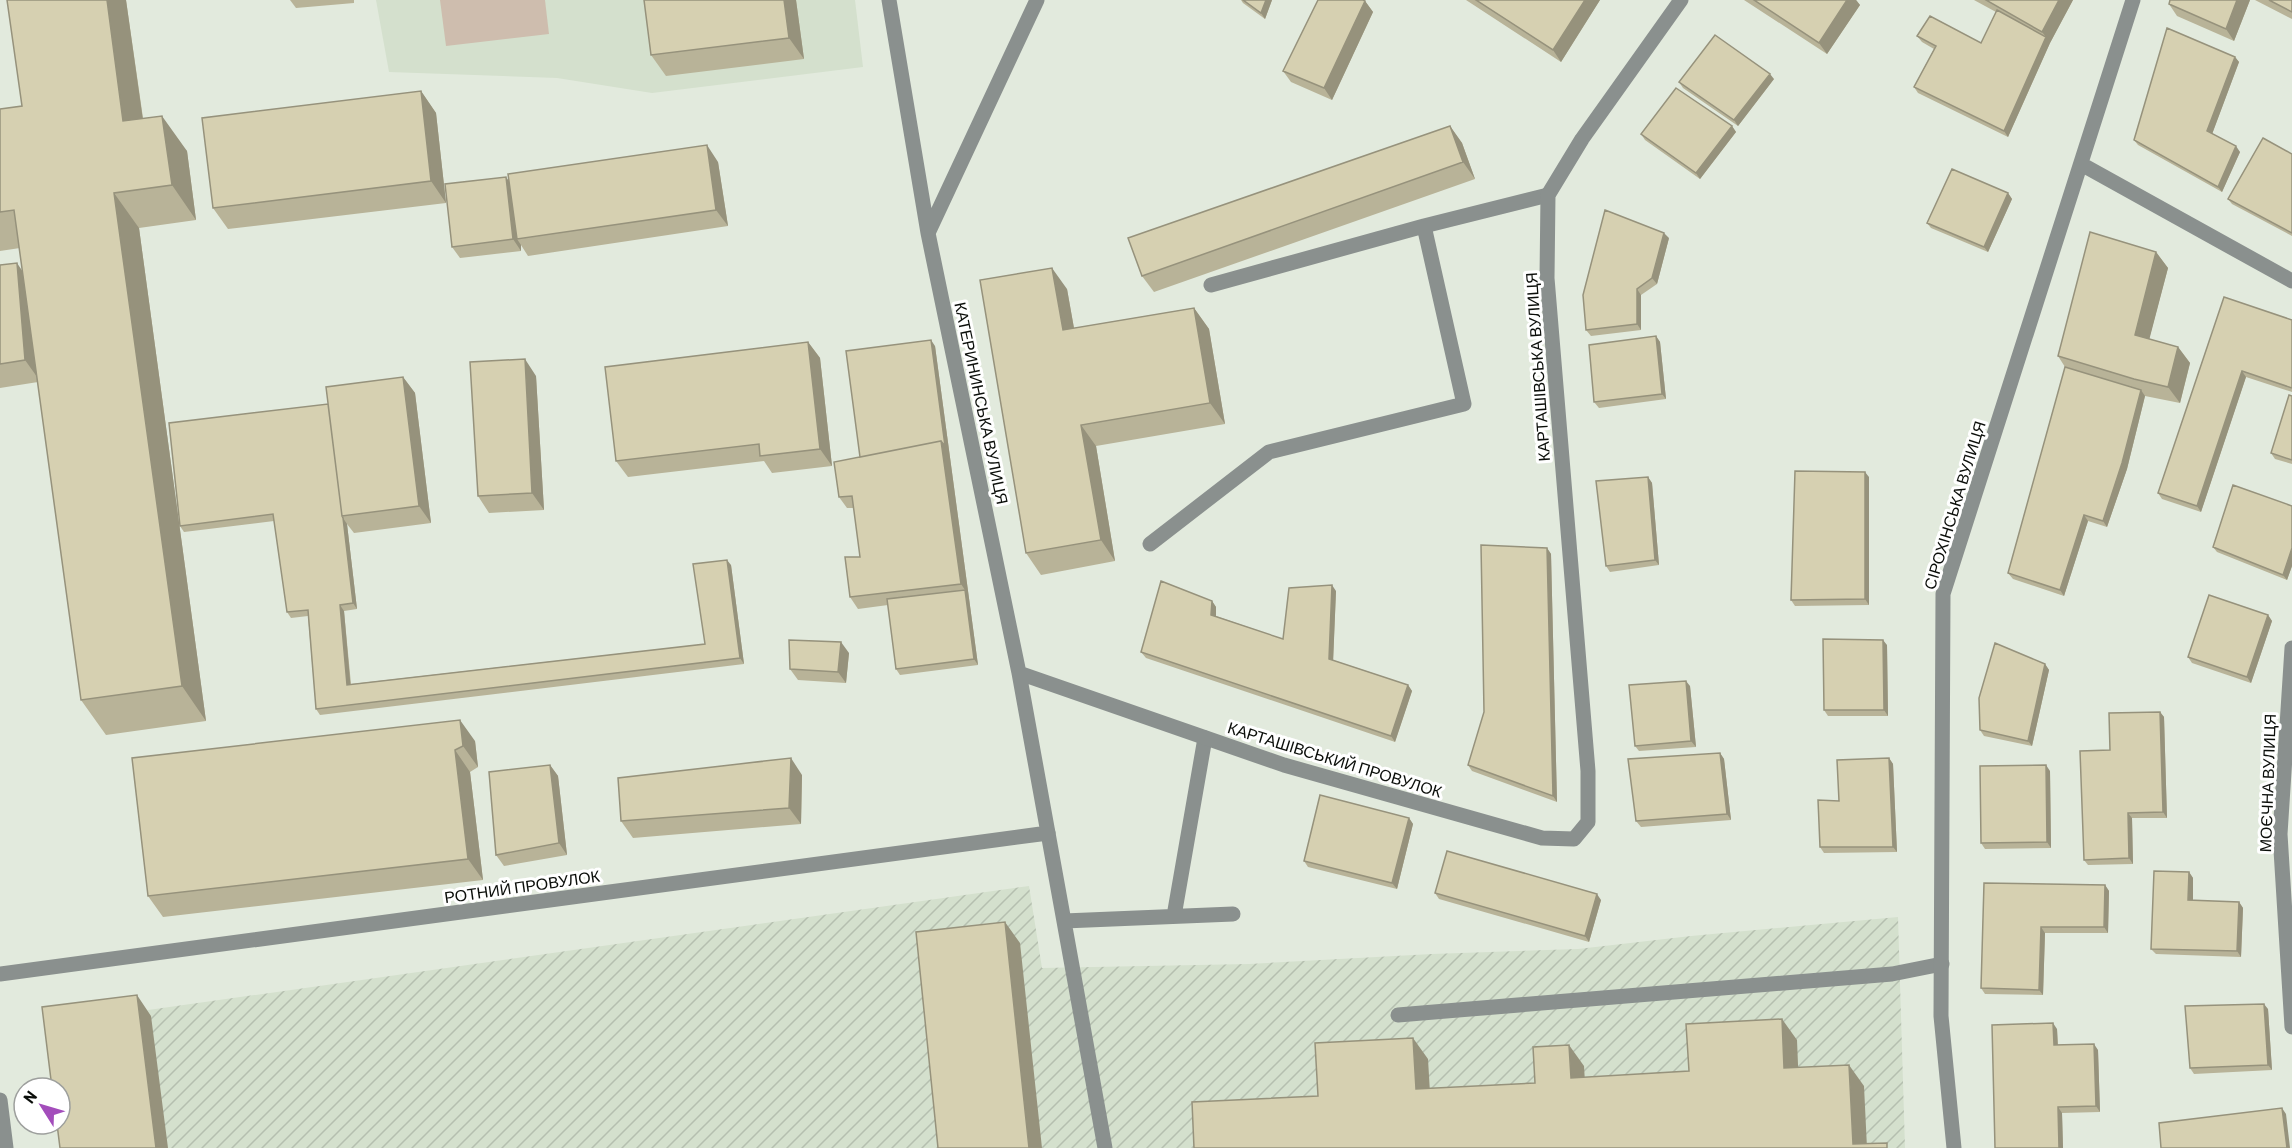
<svg xmlns="http://www.w3.org/2000/svg" width="2292" height="1148" font-family="Barlow,sans-serif">
	<style>
		.built { fill: #d4e0cd }
		.industrial { fill: url(#industrial-furrows) }
		.pitch { fill: #cebdae }
		.lines { fill: none; stroke-linecap: round; stroke-linejoin: round }
		.service { stroke: #8a908e; stroke-width: 15 }
		.minor { stroke: #8a908e; stroke-width: 15 }
		.wall { fill: #b8b398 }
		.shaded-wall { fill: #96927c }
		.building { fill: #d6d0b1; stroke: #96927c; stroke-width: 1.5 }
		.labels { text-anchor: middle; dominant-baseline: central; stroke-width: 6; stroke-linejoin: round; paint-order: stroke }
		.street-label { font-size: 16px; fill: #0b0e0a; stroke: #fff }
	</style>
	<defs>
		<pattern id="industrial-furrows" width="10" height="10" patternUnits="userSpaceOnUse" patternTransform="scale(1.5)"><rect width="10" height="10" fill="#d4e0cd"/><path d="M-1 1l2-2M0 10L10 0M9 11l2-2" fill="none" stroke="#b5bfaf"/></pattern>
	</defs>
	<rect width="100%" height="100%" fill="#e2eadd"/>
	<!-- built -->
	<path class="built" d="M376,0H855L863,67L652,93L557,78L389,72Z"/>
	<!-- industrial -->
	<path class="industrial" d="M1029,886L1042,968L1249,964L1432,954L1578,949L1691,936L1898,917L1905,1148H61L60,1088L49,1024Z"/>
	<!-- pitch -->
	<path class="pitch" d="M440,0H545L549,34L446,46Z"/>
	<g class="lines">
		<!-- service -->
		<path class="service" d="M1211,285L1424,226L1548,195
			M1150,544L1269,452L1464,404L1424,226
			M1048,833L1105,1148
			M1174,916L1205,738
			M1064,921L1233,914
			M1398,1015L1892,974L1942,964"/>
		<!-- minor -->
		<path class="minor" d="M889,0L928,233
			M2081,164L2292,281
			M2292,648L2280,834L2292,1027
			M1019,673L1284,765L1542,838L1574,839L1588,822V771L1547,278L1548,195L1582,139L1681,0
			M0,974L1048,833L1019,673L928,233L1037,0
			M0,1100L6,1148
			M1954,1148L1941,1016L1943,594L2133,0"/>
	</g>
	<!-- wall -->
	<path class="wall" d="M126,0L143,118L187,151L196,220L139,228L206,721L106,735L81,700L38,382L0,388V265L23,272L20,248L0,251V109L22,106Z
		M290,0H354V3L296,8Z
		M644,0H796L804,59L666,76L651,55Z
		M1241,0H1272L1265,19L1243,3Z
		M1466,0H1600L1561,62Z
		M1744,0H1856L1860,5L1827,54Z
		M1974,0H2073L2050,43L2008,137L1918,93L1914,87L1934,49L1922,42L1917,36L1981,43L1996,12Z
		M2250,0L2234,41L2177,16L2169,4Z
		M2255,0H2292V19Z
		M1365,1L1373,12L1332,100L1291,82L1283,71Z
		M2235,57L2239,62L2212,134L2240,152L2222,192L2138,145L2134,140Z
		M1774,79L1738,126L1683,88L1679,82Z
		M421,91L436,113L446,203L228,229L213,208Z
		M1450,126L1462,143L1475,179L1154,292L1142,276Z
		M1732,126L1736,132L1700,179L1645,140L1641,134Z
		M2292,154V236L2232,204L2228,199Z
		M718,162L728,226L528,256L521,245V251L460,258L452,247L508,180Z
		M2008,193L2012,199L1988,252L1931,228L1927,223Z
		M1669,238L1657,284L1641,295V330L1591,336L1586,330Z
		M2156,252L2168,268L2149,339L2178,347L2190,363L2180,403L2145,396L2127,469L2107,527L2088,521L2064,596L2013,579L2008,573L2065,367L2058,356Z
		M1067,289L1074,328L1194,308L1209,329L1225,424L1096,446L1115,561L1041,575L1026,553Z
		M2224,297L2292,320V392L2246,377L2201,512L2162,499L2158,493Z
		M1656,336L1660,342L1666,399L1599,408L1594,402Z
		M808,342L820,358L832,466L772,473L764,461L628,477L616,461Z
		M935,346L978,665L900,675L896,669L888,605L858,609L850,597L860,557L854,508H847L839,497L860,457Z
		M536,376L544,510L489,513L478,496Z
		M403,377L415,393L431,523L354,533L347,524L357,609L344,611L351,684L705,644L731,565L744,664L320,715L316,709L308,616L291,618L287,612L274,521L184,532L180,526L328,404Z
		M2292,396V464L2275,459L2271,453Z
		M1648,477L1652,483L1659,565L1610,572L1606,566Z
		M1869,477V605L1795,606L1791,600Z
		M2292,506V566L2287,580L2217,552L2213,547Z
		M1547,548L1551,554L1557,802L1472,771L1468,765Z
		M1336,591L1333,660L1408,685L1412,691L1395,742L1146,658L1141,652L1212,601L1216,607V616L1283,639Z
		M2268,615L2272,621L2251,683L2192,663L2188,657Z
		M1887,645L1888,716H1828L1824,710Z
		M849,653L846,683L798,680L790,669Z
		M2045,664L2049,670L2032,746L1984,736L1980,730Z
		M1690,686L1696,747L1639,751L1635,746Z
		M2160,712L2164,717L2167,818H2132L2133,864L2088,865L2084,860Z
		M475,741L478,767L470,772L483,880L163,917L148,896L132,758Z
		M1720,753L1724,759L1731,820L1641,827L1636,821Z
		M1889,758L1893,764L1897,852L1824,853L1820,847L1839,801Z
		M550,765L558,776L567,855L504,866L496,855Z
		M2050,771L2051,848L1985,849L1981,843Z
		M802,775L801,824L633,838L621,821Z
		M1409,818L1413,824L1397,889L1308,867L1304,861Z
		M2189,872L2193,878V901L2239,902L2243,908L2241,957L2156,954L2151,949Z
		M1984,883L2105,885L2109,891L2108,933H2045L2043,995L1985,994L1981,988Z
		M1435,893L1601,900L1589,942L1439,899Z
		M2268,1009L2272,1070L2194,1074L2190,1068Z
		M2057,1029L2058,1045L2098,1050L2100,1112L2062,1113L2063,1148H1995Z"/>
	<!-- shaded-wall -->
	<path class="shaded-wall" d="M107,0H126L148,156L123,121Z
		M784,0H796L804,59L789,38Z
		M1266,0H1272L1265,19L1261,13Z
		M1585,0H1600L1561,62L1553,50Z
		M1847,0H1856L1860,5L1827,54L1819,43Z
		M2059,0H2073L2050,43L2008,137L2004,131L2046,37L2042,32Z
		M2237,0H2250L2234,41L2226,29Z
		M1365,1L1373,12L1332,100L1324,88Z
		M2235,57L2239,62L2211,137L2207,131Z
		M1770,74L1774,79L1738,126L1734,120Z
		M421,91L436,113L446,203L431,181Z
		M162,116L187,151L196,220L172,185Z
		M1450,126L1462,143L1475,179L1463,162Z
		M1732,126L1736,132L1700,179L1696,173Z
		M707,145L718,162L728,226L716,210Z
		M2236,146L2240,152L2222,192L2218,187Z
		M506,177L514,188L517,239L521,245V251L513,239Z
		M114,193L139,228L206,721L182,686Z
		M2008,193L2012,199L1988,252L1984,247Z
		M1664,233L1669,238L1657,284L1652,278Z
		M2156,252L2168,268L2146,352L2135,335Z
		M17,263L31,284L40,381L25,360Z
		M1052,268L1067,289L1078,351L1063,330Z
		M1637,289L1641,295V330L1637,324Z
		M1194,308L1209,329L1225,424L1210,403Z
		M1656,336L1660,342L1666,399L1662,394Z
		M931,340L935,346L978,665L974,659L965,590L961,584L941,441Z
		M808,342L820,358L832,466L820,449Z
		M2178,347L2190,363L2180,403L2168,387Z
		M525,359L536,376L544,510L532,493Z
		M2242,371L2246,377L2201,512L2197,506Z
		M403,377L415,393L431,523L419,506Z
		M2141,390L2145,396L2127,469L2107,527L2103,521Z
		M1081,425L1096,446L1115,561L1101,540Z
		M1865,472L1869,477V605L1865,599Z
		M1648,477L1652,483L1659,565L1655,560Z
		M2084,515L2088,521L2064,596L2060,590Z
		M343,518L347,524L357,609L353,603Z
		M1547,548L1551,554L1557,802L1553,796Z
		M2292,548V566L2287,580L2283,575Z
		M727,560L731,565L744,664L740,658Z
		M1332,585L1336,591L1333,664L1329,659Z
		M1212,601L1216,607V621L1211,615Z
		M340,605L344,611L351,691L347,685Z
		M2268,615L2272,621L2251,683L2247,677Z
		M1883,640L1887,645L1888,716L1884,710Z
		M841,642L849,653L846,683L838,672Z
		M2045,664L2049,670L2032,746L2028,741Z
		M1686,681L1690,686L1696,747L1691,741Z
		M1408,685L1412,691L1395,742L1391,736Z
		M2160,712L2164,717L2167,818L2163,812Z
		M460,720L475,741L478,767L463,746Z
		M455,750L470,772L483,880L468,859Z
		M1720,753L1724,759L1731,820L1727,814Z
		M791,758L802,775L801,824L789,808Z
		M1889,758L1893,764L1897,852L1893,847Z
		M550,765L558,776L567,855L559,843Z
		M2046,765L2050,771L2051,848L2047,842Z
		M2128,813L2132,818L2133,864L2129,858Z
		M1409,818L1413,824L1397,889L1392,883Z
		M2189,872L2193,878V906L2188,900Z
		M2105,885L2109,891L2108,933L2104,927Z
		M1597,894L1601,900L1589,942L1585,936Z
		M2239,902L2243,908L2241,957L2237,951Z
		M1005,922L1020,943L1042,1148H1029Z
		M2041,927L2045,933L2043,995L2039,990Z
		M137,995L151,1016L168,1148H156Z
		M2264,1004L2268,1009L2272,1070L2268,1065Z
		M1782,1019L1797,1040L1799,1089L1784,1068Z
		M2053,1023L2057,1029L2058,1051L2054,1045Z
		M1413,1038L1428,1059L1431,1110L1416,1089Z
		M2094,1044L2098,1050L2100,1112L2096,1106Z
		M1569,1045L1584,1066L1586,1099L1571,1078Z
		M1849,1065L1864,1086L1867,1148L1853,1144Z
		M2058,1107L2062,1113L2063,1148H2059Z
		M2282,1108L2286,1114L2290,1148H2287Z"/>
	<!-- building -->
	<path class="building" d="M7,0H107L123,121L162,116L172,185L114,193L182,686L81,700L14,210L0,212V109L22,106Z
		M644,0H784L789,38L651,55Z
		M1243,0H1266L1261,13Z
		M1318,0H1363L1365,1L1324,88L1283,71Z
		M1476,0H1585L1553,50Z
		M1754,0H1847L1819,43Z
		M1986,0H2059L2042,32Z
		M2170,0H2237L2226,29L2169,4Z
		M2269,0H2292V12Z
		M1997,10L2046,37L2004,131L1914,87L1936,46L1917,36L1930,16L1981,43Z
		M2167,28L2235,57L2207,131L2236,146L2218,187L2134,140Z
		M1715,35L1770,74L1734,120L1679,82Z
		M1676,88L1732,126L1696,173L1641,134Z
		M421,91L431,181L213,208L202,118Z
		M1450,126L1463,162L1142,276L1128,238Z
		M2263,138L2292,154V233L2228,199Z
		M707,145L716,210L517,239L508,174Z
		M1952,169L2008,193L1984,247L1927,223Z
		M506,177L513,239L452,247L445,184Z
		M1605,210L1664,233L1652,278L1637,289V324L1586,330L1583,295Z
		M2090,232L2156,252L2135,335L2178,347L2168,387L2134,379L2058,356Z
		M17,263L25,360L0,364V265Z
		M1052,268L1063,330L1194,308L1210,403L1081,425L1101,540L1026,553L980,280Z
		M2224,297L2292,320V388L2242,371L2197,506L2158,493Z
		M1656,336L1662,394L1594,402L1589,345Z
		M931,340L945,446L941,441L860,457L846,351Z
		M808,342L820,449L760,456L759,444L616,461L605,367Z
		M525,359L532,493L478,496L470,362Z
		M2065,367L2141,390L2122,463L2103,521L2084,515L2060,590L2008,573Z
		M403,377L419,506L342,516L326,387Z
		M2289,395L2292,396V460L2271,453Z
		M328,404L342,516L343,518L353,603L340,605L347,685L705,644L693,564L727,560L740,658L316,709L308,610L287,612L273,514L180,526L169,423Z
		M941,441L961,584L850,597L845,557H860L852,496L839,497L834,462Z
		M1795,471L1865,472V599L1791,600Z
		M1648,477L1655,560L1606,566L1596,481Z
		M2233,485L2292,506V548L2283,575L2213,547Z
		M1481,545L1547,548L1553,796L1468,765L1484,712Z
		M1161,581L1212,601L1211,615L1283,639L1289,588L1332,585L1329,659L1408,685L1391,736L1141,652Z
		M965,590L974,659L896,669L887,599Z
		M2209,595L2268,615L2247,677L2188,657Z
		M1823,639L1883,640L1884,710H1824Z
		M789,640L841,642L838,672L790,669Z
		M1995,643L2045,664L2028,741L1980,730L1979,698Z
		M1686,681L1691,741L1635,746L1629,685Z
		M2160,712L2163,812L2128,813L2129,858L2084,860L2080,751L2110,750L2109,713Z
		M460,720L463,746L455,750L468,859L148,896L132,758Z
		M1720,753L1727,814L1636,821L1628,759Z
		M791,758L789,808L621,821L618,778Z
		M1889,758L1893,847H1820L1818,800L1839,801L1837,760Z
		M550,765L559,843L496,855L489,772Z
		M2046,765L2047,842L1981,843L1980,766Z
		M1320,795L1409,818L1392,883L1304,861Z
		M1447,851L1597,894L1585,936L1435,893Z
		M2154,871L2189,872L2188,900L2239,902L2237,951L2151,949Z
		M1984,883L2105,885L2104,927H2041L2039,990L1981,988Z
		M1005,922L1029,1148H938L916,932Z
		M137,995L156,1148H60L57,1124H60V1088H52L42,1007Z
		M2264,1004L2268,1065L2190,1068L2185,1006Z
		M1782,1019L1784,1068L1849,1065L1853,1144L1887,1143V1148H1194L1192,1102L1318,1096L1315,1043L1413,1038L1416,1089L1535,1083L1533,1047L1569,1045L1571,1078L1689,1071L1686,1024Z
		M2053,1023L2054,1045L2094,1044L2096,1106L2058,1107L2059,1148H1995L1992,1025Z
		M2282,1108L2287,1148H2161L2159,1123Z"/>
	<g class="labels">
		<!-- street labels -->
		<g class="street-label">
			<text transform="translate(1537 367) rotate(-94)">КАРТАШІВСЬКА ВУЛИЦЯ</text>
			<text transform="translate(982 403) rotate(78)">КАТЕРИНИНСЬКА ВУЛИЦЯ</text>
			<text transform="translate(1954 505) rotate(-73)">СІРОХІНСЬКА ВУЛИЦЯ</text>
			<text transform="translate(1335 759) rotate(17)">КАРТАШІВСЬКИЙ ПРОВУЛОК</text>
			<text transform="translate(2267 783) rotate(-88)">МОЄЧНА ВУЛИЦЯ</text>
			<text transform="translate(522 886) rotate(-8)">РОТНИЙ ПРОВУЛОК</text>
		</g>
	</g>
	<!-- north arrow -->
	<g transform="translate(42 1106) rotate(307)"><circle r="28" fill="#ffffff" stroke="#9d9f9d" stroke-width="1.5"/>
	<path d="M0-4.5L10 22L0 15L-10 22Z" fill="#a34dbb"/>
	<text y="-9" font-size="16" font-weight="bold" text-anchor="middle" fill="#0b0e0a">N</text>
	</g>
</svg>
